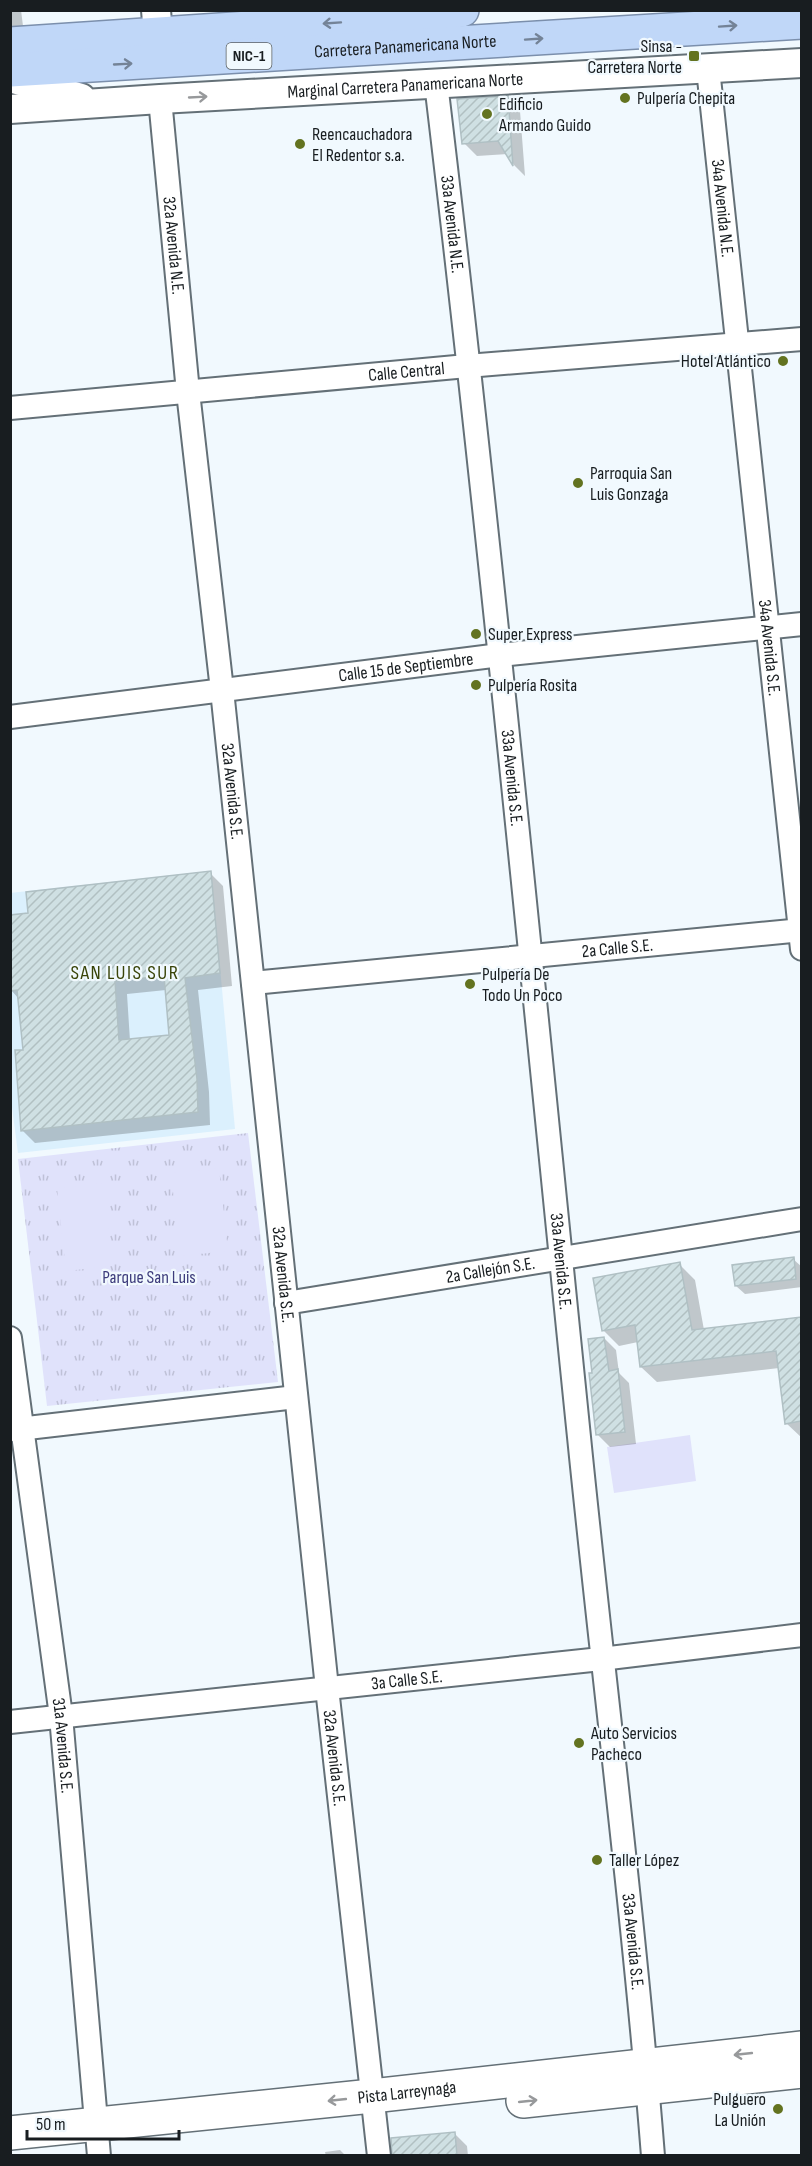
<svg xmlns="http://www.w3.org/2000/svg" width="812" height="2166" font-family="'Sofia Sans Condensed',sans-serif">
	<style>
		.built { fill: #dbf0fd }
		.grass { fill: url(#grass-tufts) }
		.pitch { fill: #e0e2fb }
		.shadow { fill: #0003; fill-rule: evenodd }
		.building { fill: url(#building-hatch); stroke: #b0c0c4; stroke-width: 1.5; fill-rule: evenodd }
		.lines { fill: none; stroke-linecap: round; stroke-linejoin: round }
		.minor-casing { stroke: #647077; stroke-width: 26 }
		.tertiary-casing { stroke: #647077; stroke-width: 32 }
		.secondary-casing { stroke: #647077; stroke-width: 36 }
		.trunk-casing { stroke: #7b8fac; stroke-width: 36 }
		.minor { stroke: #fff; stroke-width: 22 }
		.tertiary { stroke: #fff; stroke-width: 28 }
		.secondary { stroke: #fff; stroke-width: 33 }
		.trunk { stroke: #c0d7f8; stroke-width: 33 }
		.oneway { stroke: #748397 }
		.oneway2 { stroke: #97999b }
		.poi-dot { fill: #637320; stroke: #f1f9fe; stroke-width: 2 }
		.labels { text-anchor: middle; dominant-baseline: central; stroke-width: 4.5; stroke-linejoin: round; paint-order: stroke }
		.shield { fill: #f1f9fe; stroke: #595f63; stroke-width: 1.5 }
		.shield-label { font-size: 16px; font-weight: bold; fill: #181d20 }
		.street-label { font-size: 18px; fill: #181d20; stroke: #f1f9fe }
		.poi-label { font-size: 18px; fill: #181d20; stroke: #f1f9fe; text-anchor: start }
		.park-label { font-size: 18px; fill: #3d3c7c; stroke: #f1f9fe }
		.neighbourhood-label { font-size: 20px; letter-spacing: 1.5px; fill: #394409; stroke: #f1f9fe }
	</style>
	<defs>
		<pattern id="grass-tufts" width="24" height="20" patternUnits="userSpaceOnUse" patternTransform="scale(1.5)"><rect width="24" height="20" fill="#e0e2fb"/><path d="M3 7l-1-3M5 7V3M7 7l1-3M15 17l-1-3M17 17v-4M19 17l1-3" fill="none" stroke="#bfc1d7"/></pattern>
		<pattern id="building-hatch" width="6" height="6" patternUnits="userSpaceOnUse" patternTransform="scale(1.5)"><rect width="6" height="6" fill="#cfe0e3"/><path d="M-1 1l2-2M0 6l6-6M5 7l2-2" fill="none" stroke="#b1c0c2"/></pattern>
	</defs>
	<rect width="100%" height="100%" fill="#f1f9fe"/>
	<!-- built -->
	<path class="built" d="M211,871L235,1129L18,1153L10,1092V893Z"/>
	<!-- grass -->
	<path class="grass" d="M248,1133L278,1382L47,1406L18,1159Z"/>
	<!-- pitch -->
	<path class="pitch" d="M219,1168L228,1251L180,1256L171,1173Z
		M104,1183L113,1266L66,1271L57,1188Z
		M690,1435L696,1481L614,1493L607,1447Z"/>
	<!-- shadow -->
	<path class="shadow" d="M10,10H21L23,26L10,27Z
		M507,98L520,111L525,176L514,165L508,154L477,156L464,143Z
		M210,873L223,886L232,986L198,990L209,1092L210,1125L35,1143L22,1130L25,1051L19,999L11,990L29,915ZM166,990L171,1037L130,1041L127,994Z
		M793,1259L802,1267V1287L745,1294L736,1286Z
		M679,1264L695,1280L704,1330L802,1319V1438L786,1423L779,1368L657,1382L641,1367L638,1342L619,1346L603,1330Z
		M604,1338L616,1350L619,1373L629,1383L636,1444L610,1447L598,1435L594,1374Z
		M454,2133L467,2146L468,2156H394Z
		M340,2150L346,2156H326L325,2152Z"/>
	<!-- building -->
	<path class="building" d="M508,96L513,166L498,141L462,144L457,99Z
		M211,871L220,973L185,978L197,1079L198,1112L21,1131L15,1050H23L17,990L10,991V915L28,913L26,892ZM164,976L169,1035L119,1040L115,981Z
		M794,1257L796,1279L735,1286L732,1265Z
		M680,1262L692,1330L801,1317V1421L785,1424L776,1351L640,1367L635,1325L602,1331L593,1278Z
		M604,1337L609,1371L618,1369L625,1432L596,1435L589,1373H592L588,1339Z
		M455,2132L457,2156H392L391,2138Z"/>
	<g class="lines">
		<defs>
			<g id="minor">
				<path id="s1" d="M708,69L802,949"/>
				<path id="s2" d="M436,83C490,534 533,985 579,1437C603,1676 634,1916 653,2156"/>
				<path id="s3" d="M160,99L188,392L222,690L327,1688L379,2156"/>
				<path id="s4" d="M10,408L467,366L802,339"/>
				<path id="s5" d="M10,717L500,655L802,624"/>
				<path id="s6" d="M253,983L802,930"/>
				<path id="s7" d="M286,1303L802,1219"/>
				<path id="s8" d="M10,1338L61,1716L99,2156"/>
				<path d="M10,1430L296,1397"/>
				<path id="s9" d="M10,1722L601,1659L802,1635"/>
			</g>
			<g id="tertiary">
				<path d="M156,10L158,35"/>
				<path d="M10,78L81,98"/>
				<path id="s10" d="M10,109L160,99L802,63"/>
			</g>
			<g id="secondary">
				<path d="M523,2101L802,2071"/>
				<path id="s11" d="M10,2133L372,2096L802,2048"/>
			</g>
			<g id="trunk">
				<path d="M10,44L396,18L462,10"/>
				<path id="s12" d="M10,70L802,22"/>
			</g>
		</defs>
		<!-- minor casing -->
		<use href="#minor" class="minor-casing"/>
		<!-- tertiary casing -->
		<use href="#tertiary" class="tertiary-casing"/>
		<!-- secondary casing -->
		<use href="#secondary" class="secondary-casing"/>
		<!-- trunk casing -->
		<use href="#trunk" class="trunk-casing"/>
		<!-- minor -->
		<use href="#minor" class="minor"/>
		<!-- tertiary -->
		<use href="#tertiary" class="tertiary"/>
		<!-- secondary -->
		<use href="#secondary" class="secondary"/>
		<!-- trunk -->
		<use href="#trunk" class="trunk"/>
	</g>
	<!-- one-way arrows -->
	<defs><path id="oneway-shaft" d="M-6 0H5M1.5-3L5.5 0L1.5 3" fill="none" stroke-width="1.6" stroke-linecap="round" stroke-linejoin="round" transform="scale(1.5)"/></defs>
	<g class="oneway">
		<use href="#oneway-shaft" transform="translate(332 23) rotate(176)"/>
		<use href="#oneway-shaft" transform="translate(728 26) rotate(-4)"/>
		<use href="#oneway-shaft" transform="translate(534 39) rotate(-4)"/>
		<use href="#oneway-shaft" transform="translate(123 64) rotate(-3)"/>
	</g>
	<g class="oneway2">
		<use href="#oneway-shaft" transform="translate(198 97) rotate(-3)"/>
		<use href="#oneway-shaft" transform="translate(743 2054) rotate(174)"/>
		<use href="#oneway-shaft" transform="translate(337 2100) rotate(174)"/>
		<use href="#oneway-shaft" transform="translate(528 2101) rotate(-6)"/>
	</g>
	<!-- markers -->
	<g class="poi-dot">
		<rect x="688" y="50" width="12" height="12" rx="3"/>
		<circle cx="625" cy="98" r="6"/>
		<circle cx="487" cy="114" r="6"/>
		<circle cx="300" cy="144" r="6"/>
		<circle cx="783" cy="361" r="6"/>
		<circle cx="578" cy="483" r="6"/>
		<circle cx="476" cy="634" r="6"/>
		<circle cx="476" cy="685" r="6"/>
		<circle cx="470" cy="984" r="6"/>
		<circle cx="579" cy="1743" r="6"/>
		<circle cx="597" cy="1860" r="6"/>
		<circle cx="778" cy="2109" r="6"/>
	</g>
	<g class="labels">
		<!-- shield labels -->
		<rect class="shield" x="226.5" y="43" width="45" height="26" rx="4.5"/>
		<g class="shield-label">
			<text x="249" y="56">NIC-1</text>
		</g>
		<!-- street labels -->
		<g class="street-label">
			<text stroke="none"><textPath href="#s12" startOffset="396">Carretera Panamericana Norte</textPath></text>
			<text stroke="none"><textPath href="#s10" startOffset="396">Marginal Carretera Panamericana Norte</textPath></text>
			<text stroke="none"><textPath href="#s1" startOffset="140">34a Avenida N.E.</textPath></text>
			<text stroke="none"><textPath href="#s2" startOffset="142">33a Avenida N.E.</textPath></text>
			<text stroke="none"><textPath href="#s3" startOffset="147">32a Avenida N.E.</textPath></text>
			<text stroke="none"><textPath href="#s4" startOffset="398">Calle Central</textPath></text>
			<text stroke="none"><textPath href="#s1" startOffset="582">34a Avenida S.E.</textPath></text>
			<text stroke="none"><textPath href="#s5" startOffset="399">Calle 15 de Septiembre</textPath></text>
			<text stroke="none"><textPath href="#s2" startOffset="699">33a Avenida S.E.</textPath></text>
			<text stroke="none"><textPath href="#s3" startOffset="696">32a Avenida S.E.</textPath></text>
			<text stroke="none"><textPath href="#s6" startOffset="366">2a Calle S.E.</textPath></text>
			<text stroke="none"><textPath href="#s2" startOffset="1185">33a Avenida S.E.</textPath></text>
			<text stroke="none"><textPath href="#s7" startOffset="207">2a Callejón S.E.</textPath></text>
			<text stroke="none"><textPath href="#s3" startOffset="1182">32a Avenida S.E.</textPath></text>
			<text stroke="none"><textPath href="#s9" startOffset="399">3a Calle S.E.</textPath></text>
			<text stroke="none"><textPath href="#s8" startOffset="411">31a Avenida S.E.</textPath></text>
			<text stroke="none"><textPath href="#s3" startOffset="1668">32a Avenida S.E.</textPath></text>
			<text stroke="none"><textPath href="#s2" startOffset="1869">33a Avenida S.E.</textPath></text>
			<text stroke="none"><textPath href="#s11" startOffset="399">Pista Larreynaga</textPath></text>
		</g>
		<!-- poi labels -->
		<g class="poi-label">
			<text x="682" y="46" text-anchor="end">Sinsa -<tspan x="682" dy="21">Carretera Norte</tspan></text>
			<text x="637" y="98">Pulpería Chepita</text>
			<text x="499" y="104">Edificio<tspan x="499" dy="21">Armando Guido</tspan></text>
			<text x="312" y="134">Reencauchadora<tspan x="312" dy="21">El Redentor s.a.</tspan></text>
			<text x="771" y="361" text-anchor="end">Hotel Atlántico</text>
			<text x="590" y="473">Parroquia San<tspan x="590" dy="21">Luis Gonzaga</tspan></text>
			<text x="488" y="634">Super Express</text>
			<text x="488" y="685">Pulpería Rosita</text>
			<text x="482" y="974">Pulpería De<tspan x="482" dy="21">Todo Un Poco</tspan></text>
			<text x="591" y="1733">Auto Servicios<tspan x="591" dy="21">Pacheco</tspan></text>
			<text x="609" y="1860">Taller López</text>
			<text x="766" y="2099" text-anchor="end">Pulguero<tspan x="766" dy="21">La Unión</tspan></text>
		</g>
		<!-- park labels -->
		<g class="park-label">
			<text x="149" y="1277">Parque San Luis</text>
		</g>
		<!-- neighbourhood labels -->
		<g class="neighbourhood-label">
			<text x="125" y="973">SAN LUIS SUR</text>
		</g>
	</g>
	<!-- border -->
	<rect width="812" height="2166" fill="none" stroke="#181d20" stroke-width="24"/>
	<!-- scale -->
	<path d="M27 2130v9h152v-9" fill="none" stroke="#181d20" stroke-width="3"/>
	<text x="36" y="2130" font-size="18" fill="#181d20" stroke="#f1f9fe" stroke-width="4.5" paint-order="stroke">50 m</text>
</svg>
